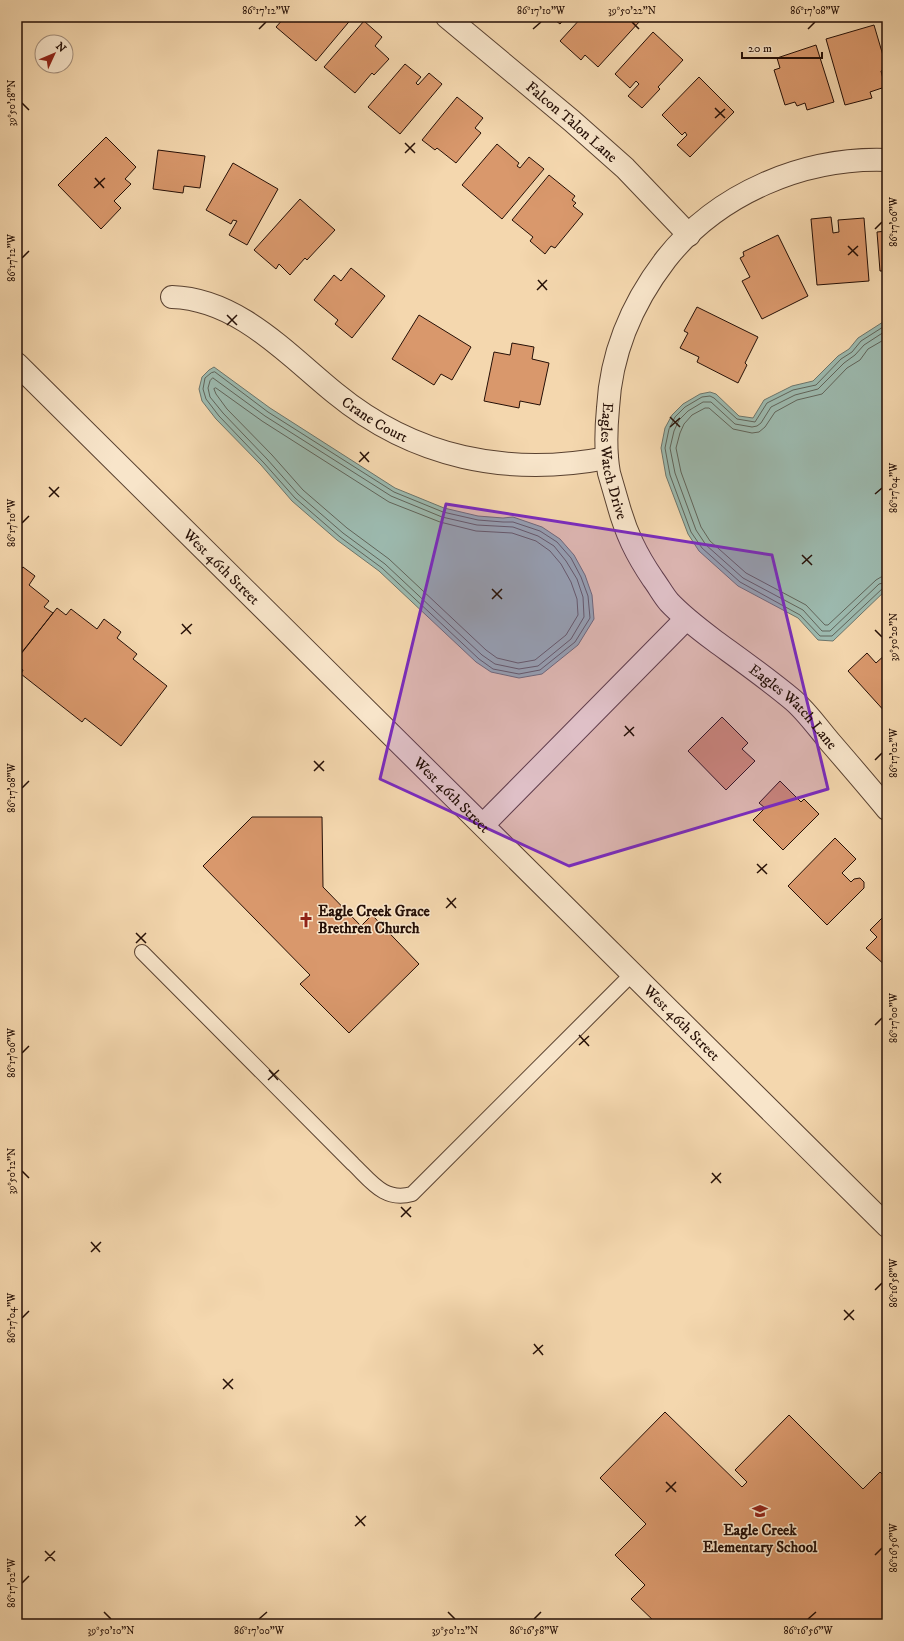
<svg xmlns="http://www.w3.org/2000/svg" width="904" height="1641" font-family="'IM FELL DW Pica',serif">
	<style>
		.water { fill: #9cb9ae; stroke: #6c756b }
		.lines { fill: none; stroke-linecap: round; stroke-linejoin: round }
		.shore { stroke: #60645a; stroke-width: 1 }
		.building { fill: #d9986c; stroke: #250f06 }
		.service-casing { stroke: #594130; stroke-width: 16 }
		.minor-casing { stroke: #594130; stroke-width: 24 }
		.tertiary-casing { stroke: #594130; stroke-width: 24 }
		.service { stroke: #f8e5ca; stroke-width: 14 }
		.minor { stroke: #f8e5ca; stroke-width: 22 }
		.tertiary { stroke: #f8e5ca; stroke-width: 22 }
		.marked { fill: #7b2cbf; fill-opacity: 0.2; stroke: #7b2cbf; stroke-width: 3; stroke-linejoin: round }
		.ticks { fill: none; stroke: #250f06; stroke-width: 1.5 }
		.labels { text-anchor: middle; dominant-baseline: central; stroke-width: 3; stroke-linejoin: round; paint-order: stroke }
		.street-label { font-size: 15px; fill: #250f06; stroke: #f8e5ca }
		.poi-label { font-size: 15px; font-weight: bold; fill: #250f06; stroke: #f8e5ca; text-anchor: start }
		.neatline { fill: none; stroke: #250f06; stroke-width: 1.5 }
		.ticks-label { font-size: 10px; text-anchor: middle; fill: #250f06 }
	</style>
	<rect width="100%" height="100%" fill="#f4d7ae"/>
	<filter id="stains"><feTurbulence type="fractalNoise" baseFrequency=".005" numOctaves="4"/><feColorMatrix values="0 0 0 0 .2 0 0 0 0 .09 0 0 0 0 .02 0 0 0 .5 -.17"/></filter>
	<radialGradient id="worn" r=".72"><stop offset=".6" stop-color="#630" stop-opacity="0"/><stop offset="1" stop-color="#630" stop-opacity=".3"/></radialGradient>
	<!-- water -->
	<path class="water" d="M883,322L887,323V589L833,641L818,640L798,618L738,586L699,551L688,534L666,476L661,448L665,428L672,415L683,404L700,394L710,392L716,394L739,416L753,418L764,400L792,386L813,381L838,356L849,349L858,338Z
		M214,367L270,408L395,488L444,508L478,516L503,518L513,517L542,527L560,539L574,555L585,575L592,595L594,619L578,645L542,674L519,678L491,672L476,662L379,571L337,540L292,501L261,465L216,419L202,401L199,389L202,377L209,370Z"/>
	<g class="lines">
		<!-- shore -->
		<path class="shore" d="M887,327H883L861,341L852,352L841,359L816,385L793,390L767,403L755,422L737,419L714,398L710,396L702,397L685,407L675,417L669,429L665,448L670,475L691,532L702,548L740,582L800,615L820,636H832L883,588L887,587
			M887,332H884L864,345L855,355L844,363L818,389L795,395L771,407L761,423L757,426L752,427L735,424L711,402H703L688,411L679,420L674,431L670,448L675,473L696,530L706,545L743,578L803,610L822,631H830L879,584L887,582
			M887,338L868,349L860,360L847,368L822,394L797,400L775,412L765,427L759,432L752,433L733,429L709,408H705L692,415L684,424L680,433L676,448L681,472L701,527L710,541L746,573L806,605L825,625H828L876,580L881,577L887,576
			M215,372L268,412L394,492L443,512L478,520L503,522H513L540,531L557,542L571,558L581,577L588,596L590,618L575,642L540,670L519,674L493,669L479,659L382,568L340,537L295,498L264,463L219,416L206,399L203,389L205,378L211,373Z
			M213,378L265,416L391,496L442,517L477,525L513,527L538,536L554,546L566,561L577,579L583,597L584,617L571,639L538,666L519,669L495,664L482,655L385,564L343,533L298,494L267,459L223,413L210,397L208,388L210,381Z
			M216,388L262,421L389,502L440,522L476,531L512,533L536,541L550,551L561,564L571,582L577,599L578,615L566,635L535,660L518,663L497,658L486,650L389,559L347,528L303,490L272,455L227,409L216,394L214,389Z"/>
	</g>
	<!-- building -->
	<path class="building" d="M285,17H353L316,61L276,27Z
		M551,17H566L560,24Z
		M582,17H635L640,21L598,67L585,55L581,60L560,41Z
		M364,21L382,37L375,46L389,59L374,75L372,73L355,93L324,67Z
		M874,25L887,69L881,71L885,87L870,92L872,98L845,105L826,39Z
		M653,32L683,60L658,87L660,89L642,108L628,96L639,84L636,81L630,88L615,74Z
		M816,45L834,102L807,110L805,103L797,106L795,102L785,105L774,70L780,68L777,58Z
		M405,64L421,77L416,83L418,85L429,73L442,84L400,134L368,107Z
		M699,77L734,112L690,157L677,145L687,135L685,132L682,135L662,115Z
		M457,97L483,118L475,128L481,133L456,163L437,148L435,150L422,140Z
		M106,137L136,167L125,179L131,184L114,201L121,208L101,229L58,185Z
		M497,144L519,163L517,166L520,168L529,157L544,169L502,219L462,185Z
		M158,150L205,156L200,188L184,186L183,193L153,189Z
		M233,163L278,189L247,245L229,235L237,221L233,220L231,224L206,210Z
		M549,175L575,196L572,200L576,203L573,206L583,214L555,248L551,246L545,254L530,241L533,237L512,220Z
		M300,199L335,230L307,260L305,258L290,275L279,264L276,269L254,250Z
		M831,217L833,233L839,232L838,220L864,218L869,281L817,285L811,219Z
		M887,231V283H885V271H880L877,232Z
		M778,235L808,296L762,319L742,281L750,277L740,258L744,256L743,252Z
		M351,268L385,296L352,338L335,324L338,320L314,300L334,275L341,281Z
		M697,307L758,337L745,363L747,365L738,383L697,362L699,357L680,348L688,333L684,331Z
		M419,315L471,347L452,380L441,374L434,385L392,359Z
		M512,343L534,347L532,359L549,363L540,405L520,401L519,408L484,401L494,352L510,355Z
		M23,567L35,576L29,585L49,601L44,607L53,613L18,657L17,656V574Z
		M57,608L66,615L71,609L97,629L104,619L121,632L117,638L137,654L133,659L167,686L121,746L85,718L82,722L21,674L23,670L17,665V659Z
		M867,653L876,663L887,653V714L848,671Z
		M722,717L748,743L742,749L755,761L726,790L688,751Z
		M780,781L801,802L804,799L819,814L783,850L753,820L765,808L759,803Z
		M252,817H322L323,887L361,926L372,915L419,964L349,1033L300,984L310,975L203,866Z
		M835,838L856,859L842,873L851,882L854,879L860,878L864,882V888L827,925L788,886Z
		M887,913V967L866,948L877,937L870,930Z
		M665,1412L742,1487L747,1482L735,1470L789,1415L863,1489L880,1472L887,1479V1624H657L631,1599L645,1585L615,1555L646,1524L600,1478Z"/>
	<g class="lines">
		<defs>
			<path id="service" d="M142,952L353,1164C371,1181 384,1202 412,1194L633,973"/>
			<g id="minor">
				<path id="s1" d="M447,17L572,121L625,168L689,235"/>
				<path id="s2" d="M887,160C804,157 718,193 666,259C633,302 611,353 608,408C606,429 605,451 609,473C612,483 615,494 618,504C626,533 636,554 653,579C659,587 663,595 669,602C683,617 699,629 715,641C741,660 768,679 793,700C807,712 818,728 830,742C849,764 868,786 887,809"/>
				<path id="s3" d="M172,297C238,299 287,354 335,393C414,458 508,477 607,458"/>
				<path d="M483,825L686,619"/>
			</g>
			<g id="tertiary">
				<path id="s4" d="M17,364L887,1226"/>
			</g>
		</defs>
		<!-- service casing -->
		<use href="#service" class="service-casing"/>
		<!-- minor casing -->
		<use href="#minor" class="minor-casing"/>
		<!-- tertiary casing -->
		<use href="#tertiary" class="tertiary-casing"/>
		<!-- service -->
		<use href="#service" class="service"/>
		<!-- minor -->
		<use href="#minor" class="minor"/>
		<!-- tertiary -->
		<use href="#tertiary" class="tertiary"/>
	</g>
	<!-- marked area -->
	<path class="marked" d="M446,504L772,555L828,789L569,866L380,779Z"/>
	<!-- ticks -->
	<path class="ticks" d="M632,22L639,29M259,29L266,22M533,29L541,22M808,29L815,22M22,103L29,110M715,108L725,118M715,118L725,109M405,143L415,153M405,153L415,143M95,178L104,188M94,188L105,178M875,229L882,222M848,246L858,256M848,255L858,246M22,258L29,251M538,280L547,290M537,290L547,280M227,315L237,325M227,325L237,315M670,417L680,427M670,427L680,418M360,452L369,462M359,462L369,452M49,487L59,497M875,494L882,488M49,497L59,487M22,523L29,516M802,555L812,565M802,564L812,555M492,589L502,599M492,599L502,589M182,624L191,634M875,630L882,637M181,634L192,624M625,726L634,736M624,736L634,727M875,760L882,753M314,761L324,771M314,771L324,761M22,788L29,781M757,864L767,874M757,873L767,864M447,898L456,908M446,908L456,898M136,933L146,943M136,943L146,933M875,1025L882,1018M579,1035L589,1046M579,1045L589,1036M22,1053L29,1046M269,1070L278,1080M268,1080L279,1070M22,1171L29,1178M712,1173L721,1183M711,1183L721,1173M401,1207L411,1217M401,1217L411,1207M91,1242L100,1252M91,1252L101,1242M875,1290L882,1283M844,1310L854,1320M22,1318L29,1311M844,1320L854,1310M534,1344L543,1355M533,1354L543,1345M223,1379L233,1389M223,1389L233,1379M666,1482L676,1492M666,1492L676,1482M356,1516L365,1526M355,1526L366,1516M45,1551L55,1561M875,1555L882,1548M45,1561L55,1551M22,1583L29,1576M104,1612L111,1619M448,1612L455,1619M259,1619L267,1612M534,1619L541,1612M808,1619L816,1612"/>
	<!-- icons -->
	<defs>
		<symbol id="church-bare" viewBox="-9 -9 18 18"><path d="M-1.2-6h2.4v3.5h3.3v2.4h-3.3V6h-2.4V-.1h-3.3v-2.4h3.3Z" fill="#8f2418" stroke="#f8e5ca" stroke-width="2.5" paint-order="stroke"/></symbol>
		<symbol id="school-bare" viewBox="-9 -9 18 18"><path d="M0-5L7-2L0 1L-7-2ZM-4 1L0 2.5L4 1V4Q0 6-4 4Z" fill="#8f2418" stroke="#f8e5ca" stroke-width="2.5" paint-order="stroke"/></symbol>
	</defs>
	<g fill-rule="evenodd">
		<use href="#church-bare" x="295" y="909" width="22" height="22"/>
		<use href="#school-bare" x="749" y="1500" width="22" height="22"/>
	</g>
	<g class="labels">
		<!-- street labels -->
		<g class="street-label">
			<text stroke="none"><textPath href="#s1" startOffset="163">Falcon Talon Lane</textPath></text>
			<text stroke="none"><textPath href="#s3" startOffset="241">Crane Court</textPath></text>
			<text stroke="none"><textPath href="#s2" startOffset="467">Eagles Watch Drive</textPath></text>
			<text stroke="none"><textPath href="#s4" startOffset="288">West 46th Street</textPath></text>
			<text stroke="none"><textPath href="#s2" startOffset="785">Eagles Watch Lane</textPath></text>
			<text stroke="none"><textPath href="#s4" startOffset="612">West 46th Street</textPath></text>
			<text stroke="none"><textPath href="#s4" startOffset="936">West 46th Street</textPath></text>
		</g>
		<!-- poi labels -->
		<g class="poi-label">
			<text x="318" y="911">Eagle Creek Grace<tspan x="318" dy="17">Brethren Church</tspan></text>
			<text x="760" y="1530" text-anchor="middle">Eagle Creek<tspan x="760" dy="17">Elementary School</tspan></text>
		</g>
	</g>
	<!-- margin -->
	<rect width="904" height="1641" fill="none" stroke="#f4d7ae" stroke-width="44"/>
	<!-- north arrow -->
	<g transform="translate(54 54) rotate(46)"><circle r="19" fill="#f8e5ca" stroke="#a48f7c"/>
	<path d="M0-3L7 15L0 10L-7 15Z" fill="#8f2418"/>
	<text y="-6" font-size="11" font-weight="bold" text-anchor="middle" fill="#250f06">N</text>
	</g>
	<!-- scale -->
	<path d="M742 52v6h80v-6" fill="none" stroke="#250f06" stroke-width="2"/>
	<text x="748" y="52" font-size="12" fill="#250f06" stroke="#f8e5ca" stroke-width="3" paint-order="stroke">20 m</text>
	<rect x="22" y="22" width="860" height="1597" class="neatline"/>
	<g class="ticks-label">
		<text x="266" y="14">86°17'12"W</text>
		<text x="541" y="14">86°17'10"W</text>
		<text x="632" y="14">39°50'22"N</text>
		<text x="815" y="14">86°17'08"W</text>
		<text transform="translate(11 103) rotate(-90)" y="4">39°50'18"N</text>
		<text transform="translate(893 222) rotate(-90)" y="4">86°17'06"W</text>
		<text transform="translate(11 258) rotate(-90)" y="4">86°17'12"W</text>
		<text transform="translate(893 488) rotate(-90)" y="4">86°17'04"W</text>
		<text transform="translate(11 523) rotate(-90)" y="4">86°17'10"W</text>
		<text transform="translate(893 637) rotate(-90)" y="4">39°50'20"N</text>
		<text transform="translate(893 753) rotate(-90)" y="4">86°17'02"W</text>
		<text transform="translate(11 788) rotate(-90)" y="4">86°17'08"W</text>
		<text transform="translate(893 1018) rotate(-90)" y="4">86°17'00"W</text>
		<text transform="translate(11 1053) rotate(-90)" y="4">86°17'06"W</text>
		<text transform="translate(11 1171) rotate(-90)" y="4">39°50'12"N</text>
		<text transform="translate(893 1283) rotate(-90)" y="4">86°16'58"W</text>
		<text transform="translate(11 1318) rotate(-90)" y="4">86°17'04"W</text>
		<text transform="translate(893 1548) rotate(-90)" y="4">86°16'56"W</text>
		<text transform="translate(11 1583) rotate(-90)" y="4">86°17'02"W</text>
		<text x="111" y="1634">39°50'10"N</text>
		<text x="259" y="1634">86°17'00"W</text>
		<text x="455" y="1634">39°50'12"N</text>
		<text x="534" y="1634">86°16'58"W</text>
		<text x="808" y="1634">86°16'56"W</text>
	</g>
	<rect width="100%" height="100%" filter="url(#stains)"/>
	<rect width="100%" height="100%" fill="url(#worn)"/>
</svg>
